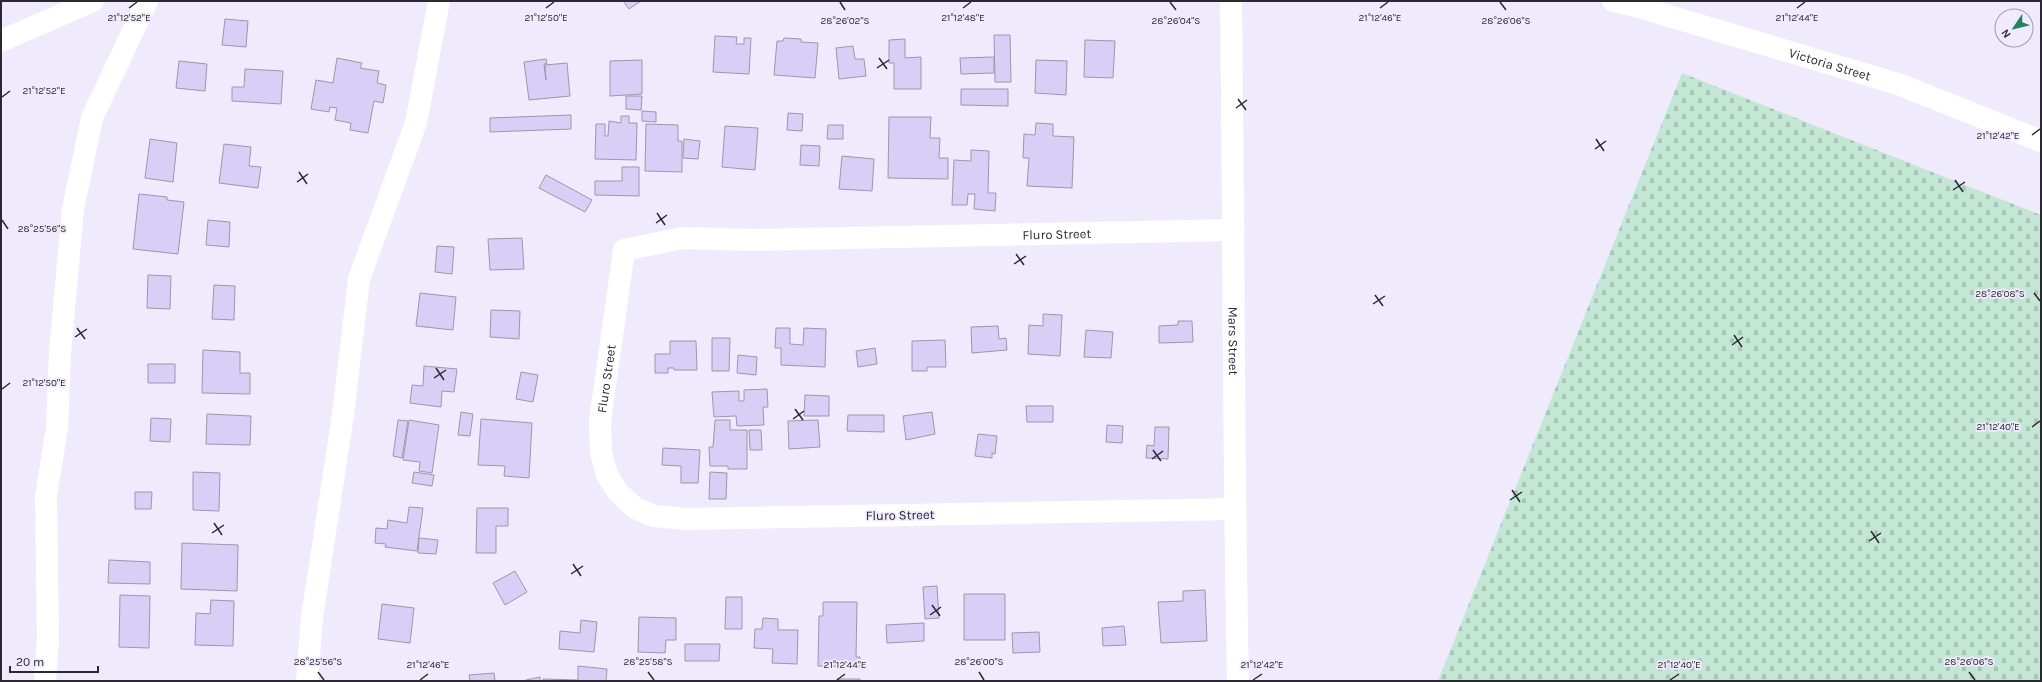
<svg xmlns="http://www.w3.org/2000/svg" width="2042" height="682" font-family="Karla,sans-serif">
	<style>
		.cemetery { fill: url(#cemetery-stones) }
		.building { fill: #d9cef6; stroke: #9c97ab }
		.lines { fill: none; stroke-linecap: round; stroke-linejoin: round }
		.minor { stroke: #fff; stroke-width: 22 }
		.ticks { fill: none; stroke: #2a2830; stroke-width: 1.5 }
		.labels { text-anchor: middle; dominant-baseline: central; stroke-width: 3.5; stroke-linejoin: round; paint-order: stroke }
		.street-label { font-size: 13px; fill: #2a2830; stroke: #efebfc }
		.ticks-label { font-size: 10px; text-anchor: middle; fill: #2a2830; stroke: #efebfc; stroke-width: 3.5; stroke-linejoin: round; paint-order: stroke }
	</style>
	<defs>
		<pattern id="cemetery-stones" width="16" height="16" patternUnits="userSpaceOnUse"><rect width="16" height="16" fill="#c3e7d4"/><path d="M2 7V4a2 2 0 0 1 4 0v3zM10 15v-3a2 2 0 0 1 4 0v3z" fill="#a8c6b6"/></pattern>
	</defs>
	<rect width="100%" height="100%" fill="#efebfc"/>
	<!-- cemetery -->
	<path class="cemetery" d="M1682,73L2041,215V681H1438Z"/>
	<!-- building -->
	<path class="building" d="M623,1H641L629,9Z
		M225,19L248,21L246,47L222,45Z
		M994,35H1010L1011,82H995Z
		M715,36L737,37L736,44H744V38H751L749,74L713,72Z
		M784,38L801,39V42L818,43L815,78L774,75L777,41H783Z
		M905,39V58L921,57V89H894V63H889V40Z
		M1085,40L1115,41L1113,78L1084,77Z
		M853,46L855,59H864L866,76L839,79L836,48Z
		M994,57V73L961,74L960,58Z
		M337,58L362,63L360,68L379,71L377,83L386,85L383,103L374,101L368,133L350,130L351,123L335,120L337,108L330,107L329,112L311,109L316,80L333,83Z
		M546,59L547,64H544L546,80L545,65L567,63L570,96L529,100L524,62Z
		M642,60V94L610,96V61Z
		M1036,60L1067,61L1066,95L1035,93Z
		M179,61L207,64L205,91L176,88Z
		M245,69L283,71L281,104L232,101V87H244Z
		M961,89H1008V106L961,105Z
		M626,96H642L641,110L626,109Z
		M642,111L656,112V122L642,121Z
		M788,113L803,114L802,131L787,130Z
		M571,115V129L490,132V118Z
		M621,116H629V123H637L636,160L595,159L596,124H605V136H608L609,121L621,123Z
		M889,117H931L930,138H940L939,158H948V179L888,178Z
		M1036,123L1053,124V136L1074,137L1072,188L1027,186L1029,158H1023L1024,134L1035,135Z
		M646,124L678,125V141H682V172L645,171Z
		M828,125H843V139H827Z
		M725,126L758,128L755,170L722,167Z
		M150,139L177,143L173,182L145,178Z
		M684,139L700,141L698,159L683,158Z
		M224,144L251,147L249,166L261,167L258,188L219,183Z
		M801,145L820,146L819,166L800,165Z
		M971,150L989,151L988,193H996L995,211L974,209L975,194H968L967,205H952L954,160L971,161Z
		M842,156L874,159L872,191L839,189Z
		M622,167H639V196L595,195V181H622Z
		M546,175L592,200L585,212L539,188Z
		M139,194L167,197V200L184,202L178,254L133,249Z
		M208,220L230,222L229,247L206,245Z
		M522,238L524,269L490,270L488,239Z
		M437,246L454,247L452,274L435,272Z
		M148,275L171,276L170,309L147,308Z
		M214,285L235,286L234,320L212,319Z
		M420,293L456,297L453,330L416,326Z
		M491,310L520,311L519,339L490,337Z
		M1043,314L1062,315L1060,356L1028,354L1029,325L1043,326Z
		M1178,321H1192L1193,342L1159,343V326L1178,325Z
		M998,326L999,339L1006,338L1007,350L972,353L971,327Z
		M776,328H790V344L803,345L804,328L826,329L825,367L781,365V348H775Z
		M1086,330L1113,332L1111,358L1084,357Z
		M712,338H730L729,371H712Z
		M945,340L946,367H927V371H912V341Z
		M670,341H696L697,370H674V368H668V373H655V354H670Z
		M875,348L877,364L858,367L856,351Z
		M203,350L240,352V373H250V394L202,393Z
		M738,355L757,357L756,375L737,373Z
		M148,364H175V383H148Z
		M424,366L457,369L454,392L442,391L441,407L410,403L412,385L423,386Z
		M521,372L538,375L533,402L516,399Z
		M767,389L768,407H763L764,425L737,426L736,416L714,417L712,392L739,391V401H744V390Z
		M805,395L829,396V416H804Z
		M1026,406H1053V422H1027Z
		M461,412L473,414L470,436L458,435Z
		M932,412L935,434L906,440L903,416Z
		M207,414L251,416L250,445L206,444Z
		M848,415H884V432L847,431Z
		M151,418L171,419L170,442L150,441Z
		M481,419L532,423L529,478L504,476L505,466L478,465Z
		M398,420L408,421L402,458L393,456Z
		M409,420L439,425L432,473L419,471L420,462L403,460Z
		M715,420H730V430H747V469H728V466H710L709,447H713Z
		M818,420L820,447L789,449L788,421Z
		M1107,425L1123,426L1122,443L1106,442Z
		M1155,427H1169L1168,459L1146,458L1147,445L1154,446Z
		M749,430H761L762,450H750Z
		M978,434L997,436L995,454L992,453V458L975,456Z
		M663,448L700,450L698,483H681V466L662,465Z
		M193,472L220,473L219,511L193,510Z
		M414,472L434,475L432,486L412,483Z
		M710,472L727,473L726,499H709Z
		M135,492H152L151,509H135Z
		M409,507L423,508L417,551L385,547L386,544L375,543L376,528L387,529L388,520L407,523Z
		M477,508H508V526H496V553H476Z
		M419,538L438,540L436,554L418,553Z
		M182,543L238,545L237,591L181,589Z
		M109,560L150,562V584L108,583Z
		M515,571L527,592L505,605L493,583Z
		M937,586L939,618L925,619L923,587Z
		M1205,590L1207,641L1161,643L1158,602L1183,601V591Z
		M964,594H1005V640H964Z
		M120,595L150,596L149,648L119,647Z
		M726,597H742V629H725Z
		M211,600L234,601L233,646L195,645L196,613L210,614Z
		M823,602H857L856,657H860V667L818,666L819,616H823Z
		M382,604L414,608L410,643L378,639Z
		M639,617L676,618V640H666L665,653L638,652Z
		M763,618L778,619V630H798L797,664L772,663L773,649L754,648L755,629H762Z
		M581,620L597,622L594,652L559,649L560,631L580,633Z
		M924,623V641L887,643L886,625Z
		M1124,626L1126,645L1103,646L1102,628Z
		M1039,632L1040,652L1013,653L1012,633Z
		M685,644H720L719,661H685Z
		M578,666L607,669L606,681H543V679L578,680Z
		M494,673L495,681H470L469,675Z
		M540,677V681H526V680Z
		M837,679H860V681H837Z"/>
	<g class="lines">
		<!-- minor -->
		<g class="minor">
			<path id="s1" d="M1231,1C1234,228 1233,454 1238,681"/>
			<path id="s2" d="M1613,1L1632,5L1898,84L2041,141"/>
			<path d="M1,41L93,1"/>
			<path id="s3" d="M1234,509L686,519L654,516L635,508L618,492L607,475L601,453L600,421L624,250L683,238L755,240L1234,230"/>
			<path d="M45,681L48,641L46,496L57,428L60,352L73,209L92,118L147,1"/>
			<path d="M307,681L312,617L343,415L359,279L416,123L439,1"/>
		</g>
	</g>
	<!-- ticks -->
	<path class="ticks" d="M840,2L845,10M1170,2L1176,10M1500,2L1506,10M129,8L137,2M546,8L554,2M963,8L971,2M1380,8L1388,2M1797,8L1805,2M879,58L887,69M877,68L889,60M2,97L10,91M1238,99L1246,110M1236,108L1247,100M2032,135L2040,129M1596,139L1604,151M1595,149L1606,141M299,172L307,184M1955,180L1963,192M297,182L308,174M1953,190L1965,182M657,213L665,225M2,220L8,229M656,223L667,215M1016,254L1024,265M1014,264L1026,256M2034,293L2040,301M1375,295L1383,306M1373,304L1385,296M77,328L85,339M1734,335L1742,347M75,337L87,329M1732,345L1743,337M436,368L444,380M434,378L446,370M2,389L10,383M795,409L803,420M793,419L804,411M2032,427L2040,421M1153,450L1161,461M1152,459L1163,451M1512,490L1520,502M1510,500L1522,492M214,523L222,535M1871,531L1879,543M212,533L224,525M1869,541L1881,533M573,564L581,576M571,574L583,566M932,605L940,616M930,615L941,607M318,672L324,680M648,672L654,680M979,672L984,680M1969,672L1975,680M420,680L428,674M837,680L845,674M1253,680L1262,674M1670,680L1679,674"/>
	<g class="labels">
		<!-- street labels -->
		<g class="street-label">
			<text stroke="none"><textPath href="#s2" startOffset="226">Victoria Street</textPath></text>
			<text stroke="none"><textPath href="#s3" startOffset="1306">Fluro Street</textPath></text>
			<text stroke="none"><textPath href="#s1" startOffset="340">Mars Street</textPath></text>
			<text stroke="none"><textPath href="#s3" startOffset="742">Fluro Street</textPath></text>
			<text transform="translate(900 515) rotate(-1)">Fluro Street</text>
		</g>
	</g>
	<g class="ticks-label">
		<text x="129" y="21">21°12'52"E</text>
		<text x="546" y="21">21°12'50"E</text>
		<text x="963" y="21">21°12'48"E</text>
		<text x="1380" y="21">21°12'46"E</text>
		<text x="1797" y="21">21°12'44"E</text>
		<text x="845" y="24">28°26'02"S</text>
		<text x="1176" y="24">28°26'04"S</text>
		<text x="1506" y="24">28°26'06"S</text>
		<text x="44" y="94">21°12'52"E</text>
		<text x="1998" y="139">21°12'42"E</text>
		<text x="42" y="232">28°25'56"S</text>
		<text x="2000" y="297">28°26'08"S</text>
		<text x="44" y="386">21°12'50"E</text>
		<text x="1998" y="430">21°12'40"E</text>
		<text x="318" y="665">28°25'56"S</text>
		<text x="648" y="665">28°25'58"S</text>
		<text x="979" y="665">28°26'00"S</text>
		<text x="1969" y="665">28°26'06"S</text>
		<text x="428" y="668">21°12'46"E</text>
		<text x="845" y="668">21°12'44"E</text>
		<text x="1262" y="668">21°12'42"E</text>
		<text x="1679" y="668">21°12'40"E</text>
	</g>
	<!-- border -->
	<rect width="2042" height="682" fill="none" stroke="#2a2830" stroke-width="4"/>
	<!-- north arrow -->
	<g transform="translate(2014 28) rotate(235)"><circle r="19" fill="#efebfc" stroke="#a09daa"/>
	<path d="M0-3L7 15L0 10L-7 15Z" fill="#21845e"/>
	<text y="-6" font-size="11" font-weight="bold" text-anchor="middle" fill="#2a2830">N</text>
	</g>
	<!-- scale -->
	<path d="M10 666v6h88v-6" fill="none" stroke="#2a2830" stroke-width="2"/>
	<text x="16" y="666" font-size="12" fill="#2a2830" stroke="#efebfc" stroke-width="3" paint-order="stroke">20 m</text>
</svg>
